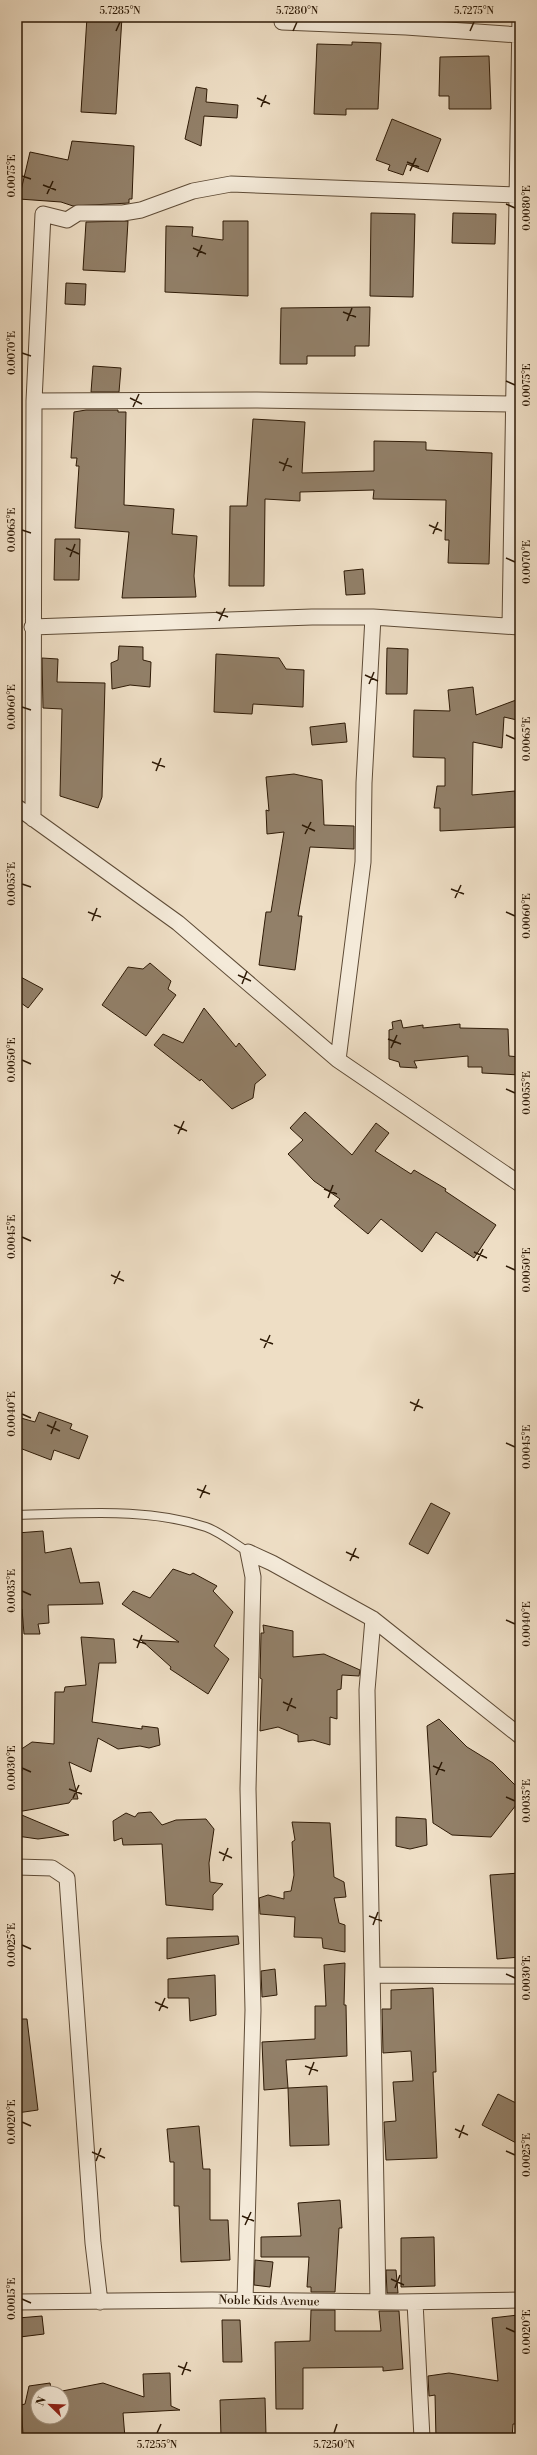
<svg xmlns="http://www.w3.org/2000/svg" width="537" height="2455" font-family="'Libre Bodoni',serif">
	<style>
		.building { fill: #928069; stroke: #2e1a06 }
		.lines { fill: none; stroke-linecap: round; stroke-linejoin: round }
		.service-casing { stroke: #5e4b36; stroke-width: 10 }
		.minor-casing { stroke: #5e4b36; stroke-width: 17 }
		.service { stroke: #f4ead9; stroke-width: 8 }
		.minor { stroke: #f4ead9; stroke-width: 15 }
		.ticks { fill: none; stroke: #2e1a06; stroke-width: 1.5 }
		.labels { text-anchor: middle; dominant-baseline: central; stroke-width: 3; stroke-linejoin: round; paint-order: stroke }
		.street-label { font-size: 12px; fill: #2e1a06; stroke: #f4ead9 }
		.neatline { fill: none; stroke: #2e1a06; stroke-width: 1.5 }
		.ticks-label { font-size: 10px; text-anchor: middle; fill: #2e1a06 }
	</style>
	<rect width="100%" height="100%" fill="#eedec5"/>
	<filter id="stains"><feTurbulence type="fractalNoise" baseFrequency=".005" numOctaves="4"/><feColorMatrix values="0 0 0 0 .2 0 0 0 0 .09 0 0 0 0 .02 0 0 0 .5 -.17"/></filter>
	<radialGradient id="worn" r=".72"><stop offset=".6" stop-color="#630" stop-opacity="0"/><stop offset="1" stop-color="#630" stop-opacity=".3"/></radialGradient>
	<!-- building -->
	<path class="building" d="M87,17H122L116,114L81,112Z
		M352,42L381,43L378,109H346V115L314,114L317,44L352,45Z
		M489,56L491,109H449V96H439L440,57Z
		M196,87L207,89L206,102L238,105L237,118L204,116L201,146L185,139Z
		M392,119L441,139L428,172L407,164L403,175L388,170L390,165L376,160Z
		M72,141L134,146L132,199H129V203L73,206L61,202L19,199L30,152L68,160Z
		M371,213L415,214L413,297L370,296Z
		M453,213L496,214L495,244L452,243Z
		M128,221L125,272L83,270L86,222Z
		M223,221H248V296L165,292L166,226L193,227L192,236L223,240Z
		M66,283L86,284L85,305L65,304Z
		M370,307L369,346H355V356H307V364H280L281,308Z
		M93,366L121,368L119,392H91Z
		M86,410H118V412H126L124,505L174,509L172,534L197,536L194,576L196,597L122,598L129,532L75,528L79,466H76L77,458H71L74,412Z
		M253,419L305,422L302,473L374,471V441L426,442V450L492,453L489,564L448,563L449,540H445L446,500L373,499L374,490L300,492V501L265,499L264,586H229L230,506H247Z
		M55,539H80L79,580H54Z
		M363,569L365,594L346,595L344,571Z
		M119,646L143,647V660L151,662L150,687L130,685L112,689L111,663L118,660Z
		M387,648L408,649L407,694H386Z
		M216,654L279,658L286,669L304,670L303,707L253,704L252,714L214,712Z
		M42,658L58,659L57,682L105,683L102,797L98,808L60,796L62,709L43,708Z
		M473,687L476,715L516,700L517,720L504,717L502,748L473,742L472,795L515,791L517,827L440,831V808H434L437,786H445V758L413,757L414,710L450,711L448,690Z
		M345,723L347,742L312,745L310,727Z
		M294,774L322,780L324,825L354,826V849L310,847L298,916H302L295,970L259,965L266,912H271L284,832L267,834L266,810L269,811L266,777Z
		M150,963L171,981L168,989L176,995L146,1036L102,1005L128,967L143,969Z
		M17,975L43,989L28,1008L17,1000Z
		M204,1008L236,1047L239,1043L266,1075L255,1084L253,1098L232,1109L201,1079L200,1081L154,1045L163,1034L183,1043Z
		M401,1020L403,1028L423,1025V1028L460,1024V1028L508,1029L509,1056L520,1057V1075L482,1073V1067H468V1056L414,1061L417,1068L400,1067L399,1062L389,1059V1030L393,1029L392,1022Z
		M305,1112L352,1155L376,1123L389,1133L375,1151L411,1174L414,1170L446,1189L445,1191L496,1225L474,1258L436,1232L422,1252L381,1219L368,1234L334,1206L340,1199L314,1181L288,1154L303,1140L290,1128Z
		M39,1412L72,1424L70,1429L88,1436L79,1459L54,1450L51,1460L17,1447V1430L21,1418L35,1422Z
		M431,1503L450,1513L428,1554L409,1544Z
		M43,1531L45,1553L71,1548L80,1583L99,1582L103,1604L48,1605L49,1623L38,1624L40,1634H24L22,1609L17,1610V1533Z
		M173,1569L190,1575L193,1573L217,1586L213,1591L233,1612L214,1646L229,1659L208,1694L170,1669L171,1667L141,1640L179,1642L122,1604L133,1591L150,1598Z
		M263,1625L293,1631V1657L324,1654L360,1670L359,1676L342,1675L341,1689L337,1690V1719L330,1717V1745L313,1740L298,1742V1735L278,1727L260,1731L262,1679L260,1678L261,1633H264Z
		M81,1637L114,1639L116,1663H99L92,1722L142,1729V1726L158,1728L160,1745L149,1748L140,1746L118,1749L98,1738L91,1772L69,1762L78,1799H72L69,1803L17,1812V1771H22L20,1750L32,1742L54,1744L55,1692H64L65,1687L86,1685Z
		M439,1719L467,1747L493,1763L520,1790V1800L491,1837L452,1835L433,1823L427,1726Z
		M151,1812L162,1825L176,1820L206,1819L214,1829L209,1863L210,1882L223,1884L213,1895V1910L166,1905L162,1844L123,1845L122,1838L114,1841L113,1821L126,1813L135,1817L138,1813Z
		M17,1813L69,1835L38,1839L17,1836Z
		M396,1817L426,1819L427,1845L410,1849L396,1846Z
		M292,1822L330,1823L334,1877L344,1882L346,1897L334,1898L339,1923L345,1925V1952L323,1948L322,1938L294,1937L295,1917L260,1914L259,1898L268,1895L284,1899V1892L291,1891L294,1875L292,1842L295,1840Z
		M520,1873V1957L497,1959L490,1875Z
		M238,1936L239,1944L167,1959V1938Z
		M345,1963L344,2005H346L347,2056L286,2060L288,2088L264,2090L262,2042L315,2039V2006H326L324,1965Z
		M275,1969L277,1995L262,1997L261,1971Z
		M215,1975L216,2015L190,2021L189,1998H168V1979Z
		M433,1988L436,2072H433L437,2158L386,2160L384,2122L396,2121L393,2082L413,2081L411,2051L383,2053L382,2009H391V1990Z
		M17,2019H27L38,2110L17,2113Z
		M327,2086L329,2145L290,2146L288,2088Z
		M498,2094L520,2105V2145L482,2125Z
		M199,2126L203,2169H210V2220H228L230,2260L181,2262L179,2206H174V2162H170L167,2129Z
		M340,2200L342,2228H339L335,2292H311V2287H307L309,2257H261V2237L301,2236L298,2203Z
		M434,2237L435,2286L401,2287V2238Z
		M255,2260L273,2262L270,2287L254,2285Z
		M386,2270H396L398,2293H387Z
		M311,2310H335V2331H381L379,2311H399L403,2369L383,2371V2367L303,2368V2409H276L275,2342L310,2341Z
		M518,2315L520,2424H513L512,2438H436L435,2395L429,2396L428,2376L449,2373L498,2381L492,2318Z
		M42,2316L44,2334L20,2337L18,2318Z
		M222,2320H240L242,2362H223Z
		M170,2373L171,2406L180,2410L123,2413L125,2438L56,2435V2438H27V2434H23L21,2405L25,2404L29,2386L50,2383L52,2393H38V2417H62V2393H52L103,2383L144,2397L143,2374Z
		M265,2398L266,2435L221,2437L220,2400Z"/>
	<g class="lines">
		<defs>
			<path id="service" d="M17,1515C79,1514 146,1507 206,1527C220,1532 235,1544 248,1552"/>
			<path id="minor" d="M282,22L406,27L519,35
				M34,401L257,400L512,404
				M510,626L520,17
				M32,627L312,617H373L519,627
				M17,807L178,923L338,1060L520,1184
				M33,819L34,401L43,214L67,220L78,213H123L141,210L193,191L231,184L516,195
				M338,1060L363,862L364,783L373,617
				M373,1619L367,1690L378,2302
				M17,1867L52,1868L67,1878L93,2243L100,2302
				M372,1975L520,1976
				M245,2300L253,2010L248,1789L253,1577L248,1552L272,1563L373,1619L520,1736
				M17,2302L212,2300L398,2302L520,2300
				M415,2302L422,2438"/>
		</defs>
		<!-- service casing -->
		<use href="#service" class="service-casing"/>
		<!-- minor casing -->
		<use href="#minor" class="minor-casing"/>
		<!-- service -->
		<use href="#service" class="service"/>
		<!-- minor -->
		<use href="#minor" class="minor"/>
	</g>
	<!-- ticks -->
	<path class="ticks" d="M116,31L120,22M293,31L297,22M470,31L474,22M257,98L270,104M261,107L266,95M407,162L419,167M410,171L416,158M22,176L31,179M43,185L56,190M47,194L53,181M506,204L515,208M193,248L206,254M197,257L202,245M343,312L356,317M347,321L352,308M22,353L31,356M506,381L515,385M130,398L142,404M133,407L139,394M279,462L292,467M283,471L288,458M429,525L442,531M22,530L31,533M433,534L438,522M66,548L79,554M70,557L75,544M506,558L515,562M216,612L228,617M219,621L225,608M365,675L378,681M369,684L374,672M22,707L31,710M506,735L515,739M152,762L165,767M156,771L161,758M302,825L315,831M305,834L311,822M22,884L31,887M451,889L464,894M455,898L461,885M88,912L101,917M506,912L515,916M92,921L97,908M238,975L251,981M242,984L247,971M388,1039L401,1044M391,1048L397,1035M22,1060L31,1064M506,1089L515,1093M174,1125L187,1131M178,1134L184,1121M324,1189L337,1194M328,1198L333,1185M22,1237L31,1241M474,1252L487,1258M477,1261L483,1249M506,1266L515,1270M111,1275L124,1281M114,1284L120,1271M260,1339L273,1344M264,1348L270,1335M410,1402L423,1408M414,1411L419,1399M22,1414L31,1418M47,1425L60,1431M51,1434L56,1421M506,1443L515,1447M197,1489L210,1494M200,1498L206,1485M346,1552L359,1558M350,1561L356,1548M22,1591L31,1595M506,1620L515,1624M133,1639L146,1644M137,1648L142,1635M283,1702L296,1708M287,1711L292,1698M433,1766L445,1771M22,1768L31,1772M436,1775L442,1762M69,1789L82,1794M506,1797L515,1801M73,1798L79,1785M219,1852L232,1858M223,1861L228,1848M369,1916L382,1921M373,1925L378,1912M22,1945L31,1949M506,1974L515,1978M155,2002L168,2008M159,2011L165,1998M305,2066L318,2071M309,2075L314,2062M22,2122L31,2126M455,2129L468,2135M459,2138L464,2125M506,2151L515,2155M92,2152L105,2158M96,2161L101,2148M242,2216L254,2221M245,2225L251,2212M391,2279L404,2285M395,2288L400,2275M22,2299L31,2303M506,2328L515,2332M178,2366L191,2371M182,2375L187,2362M157,2433L161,2424M334,2433L337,2424"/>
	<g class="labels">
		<!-- street labels -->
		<g class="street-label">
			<text transform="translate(269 2301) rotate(1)">Noble Kids Avenue</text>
		</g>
	</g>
	<!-- margin -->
	<rect width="537" height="2455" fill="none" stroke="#eedec5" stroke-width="44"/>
	<!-- north arrow -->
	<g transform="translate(50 2405) rotate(293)"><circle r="19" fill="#f4ead9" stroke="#a59785"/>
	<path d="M0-3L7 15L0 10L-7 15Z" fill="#8f2418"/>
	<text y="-6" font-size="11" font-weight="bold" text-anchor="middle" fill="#2e1a06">N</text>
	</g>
	<rect x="22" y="22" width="493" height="2411" class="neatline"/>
	<g class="ticks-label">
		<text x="120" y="14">5.7285°N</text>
		<text x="297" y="14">5.7280°N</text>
		<text x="474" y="14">5.7275°N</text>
		<text transform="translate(11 176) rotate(-90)" y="4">0.0075°E</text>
		<text transform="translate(526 208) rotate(-90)" y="4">0.0080°E</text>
		<text transform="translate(11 353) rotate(-90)" y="4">0.0070°E</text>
		<text transform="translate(526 385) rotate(-90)" y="4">0.0075°E</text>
		<text transform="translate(11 530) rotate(-90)" y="4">0.0065°E</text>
		<text transform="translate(526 562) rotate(-90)" y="4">0.0070°E</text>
		<text transform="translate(11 707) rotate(-90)" y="4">0.0060°E</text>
		<text transform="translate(526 739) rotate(-90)" y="4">0.0065°E</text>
		<text transform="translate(11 884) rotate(-90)" y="4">0.0055°E</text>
		<text transform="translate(526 916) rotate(-90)" y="4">0.0060°E</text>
		<text transform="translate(11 1060) rotate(-90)" y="4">0.0050°E</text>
		<text transform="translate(526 1093) rotate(-90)" y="4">0.0055°E</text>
		<text transform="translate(11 1237) rotate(-90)" y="4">0.0045°E</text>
		<text transform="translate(526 1270) rotate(-90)" y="4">0.0050°E</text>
		<text transform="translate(11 1414) rotate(-90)" y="4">0.0040°E</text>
		<text transform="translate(526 1447) rotate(-90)" y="4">0.0045°E</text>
		<text transform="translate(11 1591) rotate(-90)" y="4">0.0035°E</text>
		<text transform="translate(526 1624) rotate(-90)" y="4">0.0040°E</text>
		<text transform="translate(11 1768) rotate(-90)" y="4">0.0030°E</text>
		<text transform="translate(526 1801) rotate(-90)" y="4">0.0035°E</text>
		<text transform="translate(11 1945) rotate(-90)" y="4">0.0025°E</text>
		<text transform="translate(526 1978) rotate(-90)" y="4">0.0030°E</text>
		<text transform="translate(11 2122) rotate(-90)" y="4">0.0020°E</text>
		<text transform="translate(526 2155) rotate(-90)" y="4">0.0025°E</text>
		<text transform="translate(11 2299) rotate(-90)" y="4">0.0015°E</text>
		<text transform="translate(526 2332) rotate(-90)" y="4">0.0020°E</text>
		<text x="157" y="2448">5.7255°N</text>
		<text x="334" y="2448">5.7250°N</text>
	</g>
	<rect width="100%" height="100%" filter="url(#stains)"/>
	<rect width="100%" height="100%" fill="url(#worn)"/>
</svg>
